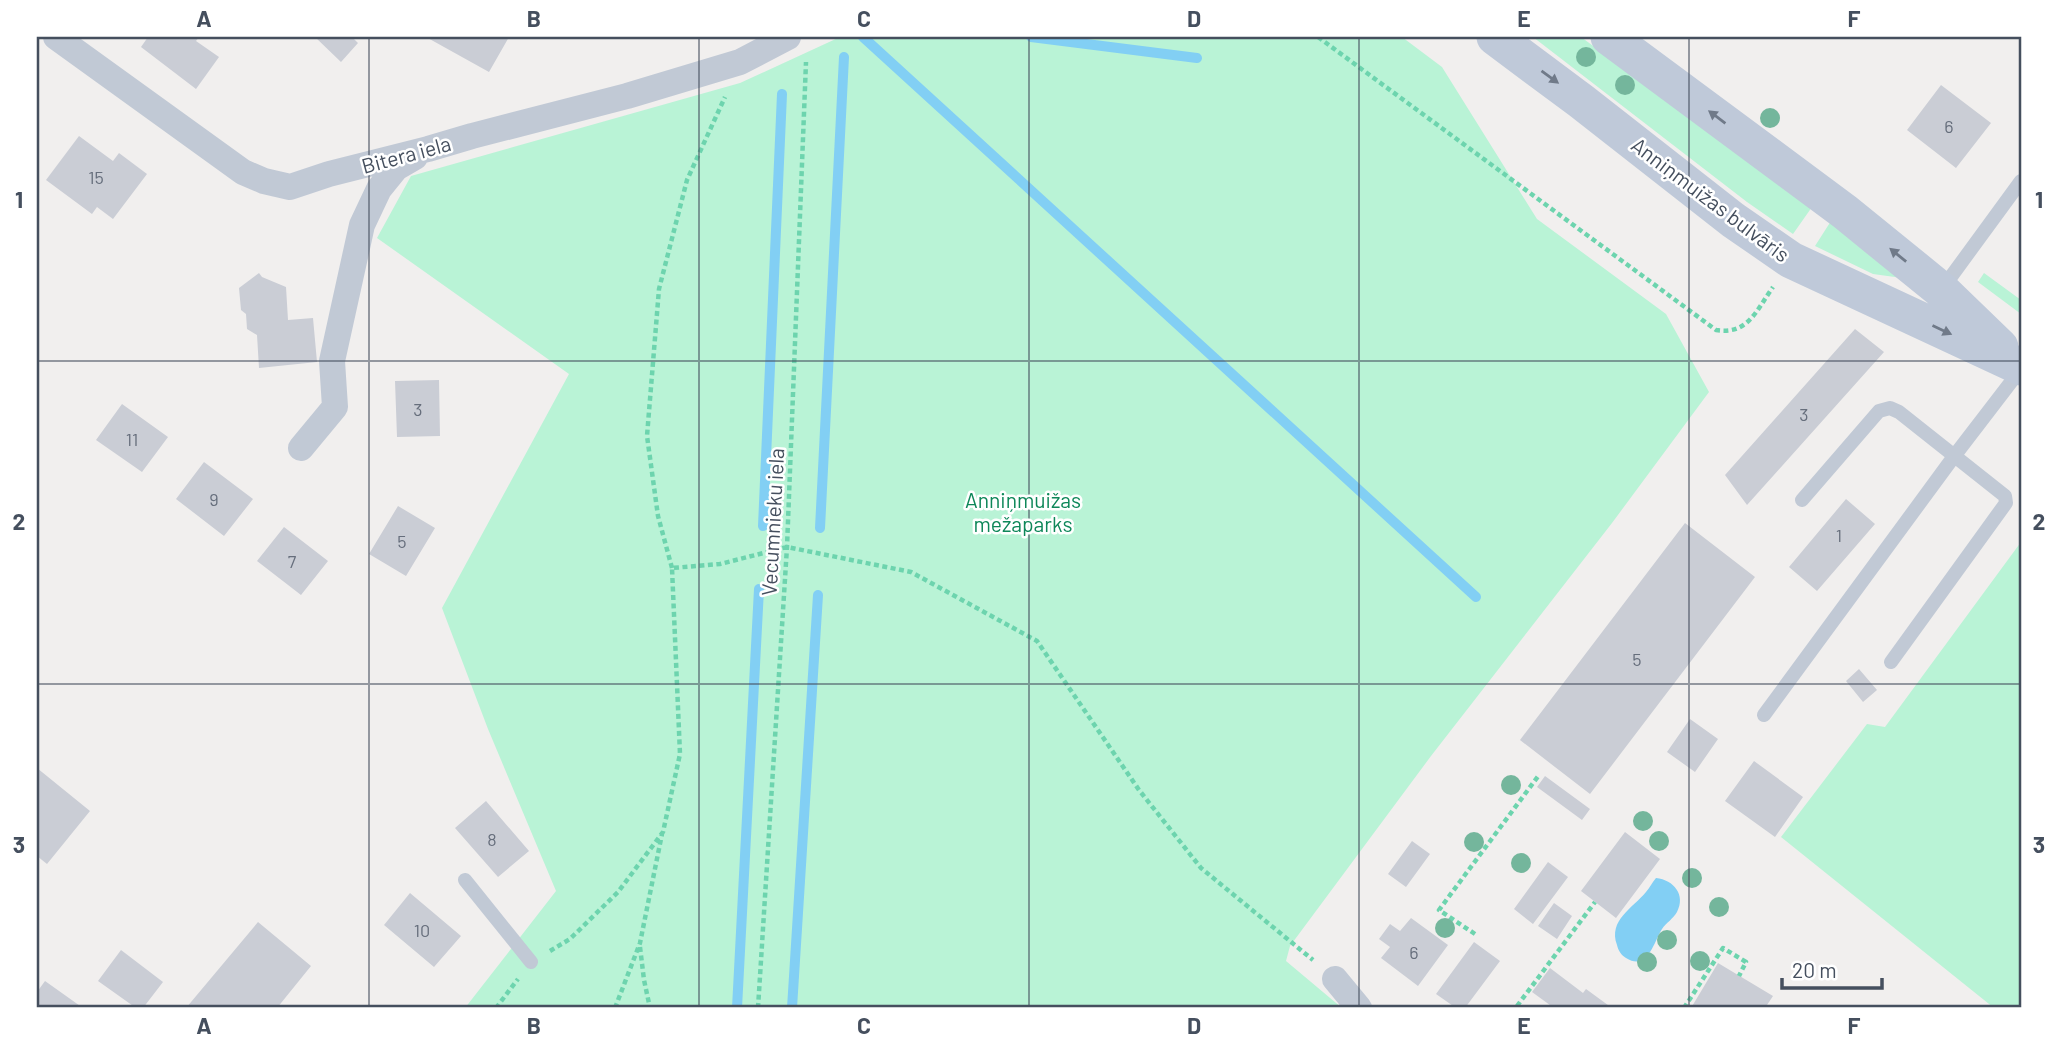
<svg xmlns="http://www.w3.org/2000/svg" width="2058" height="1045" font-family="Barlow,sans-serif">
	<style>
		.green { fill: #b9f3d6 }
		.water { fill: #82cff4 }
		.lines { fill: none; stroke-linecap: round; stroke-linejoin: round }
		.stream { stroke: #82cff4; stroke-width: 10 }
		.building { fill: #cacdd5 }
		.path { stroke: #6dd4ae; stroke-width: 4.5; stroke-dasharray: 5 3.5; stroke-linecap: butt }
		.lane { stroke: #c1c9d5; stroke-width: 14 }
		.street { stroke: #c1c9d5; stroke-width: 26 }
		.secondary { stroke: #bfc9d9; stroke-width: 37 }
		.tree { fill: #74b69c }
		.oneway { fill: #707a89 }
		.grid { fill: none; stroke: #454f5e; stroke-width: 2; stroke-opacity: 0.55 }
		.labels { text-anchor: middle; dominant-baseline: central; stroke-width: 5; stroke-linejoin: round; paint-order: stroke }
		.number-label { font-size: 18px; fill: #666e7c }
		.street-label { font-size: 21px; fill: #454f5e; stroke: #fff }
		.park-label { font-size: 21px; fill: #0e8759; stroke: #fff }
		.neatline { fill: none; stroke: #454f5e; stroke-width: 2.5 }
		.grid-label { font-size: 23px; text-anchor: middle; font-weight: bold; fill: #454f5e }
	</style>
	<rect width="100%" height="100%" fill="#f1efee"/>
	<!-- green -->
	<path class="green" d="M840,37H1402L1442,67L1537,219L1666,314L1709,392L1612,523L1431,756L1290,946L1286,961L1342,1008H465L556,891L488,729L442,608L569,374L377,238L411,176L740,83Z
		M1533,37H1581L1812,207L1793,234L1747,202Z
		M1831,221L1902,278L1873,274L1815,246Z
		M1984,273L2021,300V314L1978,282Z
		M2021,542V1008H1994L1781,837L1867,724L1885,727Z"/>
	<!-- water -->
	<path class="water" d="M1656,878C1674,880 1686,895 1677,912C1673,919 1666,923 1662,929C1654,941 1648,972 1626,958C1621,955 1618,950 1617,945C1608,920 1633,908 1646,892C1650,887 1652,883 1656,878Z"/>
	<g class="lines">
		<!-- stream -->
		<path class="stream" d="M863,37L1476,597
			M1031,37L1197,58
			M763,526L782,94
			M820,528L844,57
			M737,1008L759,589
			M792,1008L818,595"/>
	</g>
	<!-- building -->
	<path class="building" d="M148,37H199L196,41L219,57L196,89L141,47Z
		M315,37H352L358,43L341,62Z
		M426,37H509L489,72Z
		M1941,85L1991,123L1956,168L1907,130Z
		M79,136L113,161L119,153L147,174L113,219L97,207L92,214L46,180Z
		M259,273L262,277L286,287L288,320L313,318L317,362L259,368L257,335L247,329L246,314L241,310L239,288Z
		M1855,329L1884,352L1747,505L1725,475Z
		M439,380L440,436L397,437L395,381Z
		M122,404L168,437L142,472L96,440Z
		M204,462L253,499L224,536L176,499Z
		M1846,499L1875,524L1817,591L1789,567Z
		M398,506L435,528L406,576L369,554Z
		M1685,523L1755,577L1590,794L1520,740Z
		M284,527L328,561L301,595L257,561Z
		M1859,669L1877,690L1863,702L1846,681Z
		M1690,719L1718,739L1695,772L1667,752Z
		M1754,761L1803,797L1775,837L1725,801Z
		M37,768L90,811L47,864L37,856Z
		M1545,776L1590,809L1582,820L1537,787Z
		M486,801L529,851L498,877L455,828Z
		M1625,832L1660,859L1616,918L1581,891Z
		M1412,841L1430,854L1406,887L1388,874Z
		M1548,862L1568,877L1533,924L1514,909Z
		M410,893L461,936L434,967L384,925Z
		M1554,903L1572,916L1557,939L1538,926Z
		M1411,918L1448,945L1418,986L1381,958L1390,947L1379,939L1390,924L1400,931Z
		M258,922L311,966L277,1008H186Z
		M1474,942L1500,961L1465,1008H1456L1436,994Z
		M121,950L163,982L143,1008H136L98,981Z
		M1718,963L1773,996L1765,1008H1691Z
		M1550,968L1583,993L1586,989L1612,1008H1554L1532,992Z
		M45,981L83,1008H37V992Z"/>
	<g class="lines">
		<!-- path -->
		<path class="path" d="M1318,37L1716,330C1748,335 1756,311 1773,287
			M672,568L658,516L647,436L659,289L687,180L725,97
			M1475,934L1439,910L1539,775
			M640,947L644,980L650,1008
			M550,951L570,939L618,892L663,832L680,754L672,568L720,564L787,547L911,572L1037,641L1139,790L1201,868L1313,960
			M1517,1006L1595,902
			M496,1008L518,979
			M615,1008L640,943L662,834
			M758,1008L787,547L806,62
			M1684,1008L1723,948L1746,962L1739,976"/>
		<!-- lane -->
		<path class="lane" d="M1942,289L2021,181
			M1802,500L1879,411L1890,408L1899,412L2005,496L2006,503L1891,662
			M1764,715L1955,455L2021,369
			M465,880L531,962"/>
		<!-- street -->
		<path class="street" d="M56,37L243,172L264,181L290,187L329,174L428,149L472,136L627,96L740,62L788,37
			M301,448L335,407L332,361L362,225L379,189L396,168L415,157
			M1335,979L1359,1008"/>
		<!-- secondary -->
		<path class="secondary" d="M1495,37L1581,101L1733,220L1791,260L2021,367
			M1609,37L1845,212L1941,290L2000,347"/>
	</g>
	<!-- trees -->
	<g class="tree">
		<circle cx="1586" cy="57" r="10"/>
		<circle cx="1625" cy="85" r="10"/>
		<circle cx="1770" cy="118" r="10"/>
		<circle cx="1511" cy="785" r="10"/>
		<circle cx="1643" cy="821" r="10"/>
		<circle cx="1659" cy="841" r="10"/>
		<circle cx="1474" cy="842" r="10"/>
		<circle cx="1521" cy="863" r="10"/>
		<circle cx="1692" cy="878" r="10"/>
		<circle cx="1719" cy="907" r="10"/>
		<circle cx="1445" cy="928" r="10"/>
		<circle cx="1667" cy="940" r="10"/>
		<circle cx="1700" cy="961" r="10"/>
		<circle cx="1647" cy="962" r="10"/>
	</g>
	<!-- one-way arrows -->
	<defs><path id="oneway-solid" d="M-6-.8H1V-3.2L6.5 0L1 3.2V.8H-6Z" transform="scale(1.75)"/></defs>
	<g class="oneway">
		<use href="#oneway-solid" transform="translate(1550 77) rotate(36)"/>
		<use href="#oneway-solid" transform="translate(1717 117) rotate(-143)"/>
		<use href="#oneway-solid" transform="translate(1898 255) rotate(-141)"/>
		<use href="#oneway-solid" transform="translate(1942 330) rotate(25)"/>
	</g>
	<!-- grid -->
	<path class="grid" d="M369,37V1008M699,37V1008M1029,37V1008M1359,37V1008M1689,37V1008M37,361H2021M37,684H2021"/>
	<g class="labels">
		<!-- number labels -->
		<g class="number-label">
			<text x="1949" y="126">6</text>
			<text x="96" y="177">15</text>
			<text x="418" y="409">3</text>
			<text x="1804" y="414">3</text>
			<text x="132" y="439">11</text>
			<text x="214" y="499">9</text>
			<text x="1839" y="535">1</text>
			<text x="402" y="541">5</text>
			<text x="292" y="561">7</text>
			<text x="1637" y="659">5</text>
			<text x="492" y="839">8</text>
			<text x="422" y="930">10</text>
			<text x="1414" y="952">6</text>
		</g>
		<!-- street labels -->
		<g class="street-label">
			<text transform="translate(406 154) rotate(-15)">Bitera iela</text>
			<text transform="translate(1711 199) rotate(37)">Anniņmuižas bulvāris</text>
			<text transform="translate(772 522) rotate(-87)">Vecumnieku iela</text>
		</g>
		<!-- park labels -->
		<g class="park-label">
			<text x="1023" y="499">Anniņmuižas<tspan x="1023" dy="24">mežaparks</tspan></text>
		</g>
	</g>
	<!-- border -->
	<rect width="2058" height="1045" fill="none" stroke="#ffffff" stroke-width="77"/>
	<!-- scale -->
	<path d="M1782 978v10h100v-10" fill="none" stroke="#454f5e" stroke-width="3.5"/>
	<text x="1792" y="978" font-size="21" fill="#454f5e" stroke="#ffffff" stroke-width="5" paint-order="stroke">20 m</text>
	<rect x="38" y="38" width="1982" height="968" class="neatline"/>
	<g class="grid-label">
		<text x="204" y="27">A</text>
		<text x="534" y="27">B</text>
		<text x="864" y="27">C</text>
		<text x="1194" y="27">D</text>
		<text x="1524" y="27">E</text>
		<text x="1854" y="27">F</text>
		<text x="19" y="208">1</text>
		<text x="2039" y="208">1</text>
		<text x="19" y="530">2</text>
		<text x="2039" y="530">2</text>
		<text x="19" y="853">3</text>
		<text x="2039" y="853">3</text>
		<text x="204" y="1034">A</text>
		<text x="534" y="1034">B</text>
		<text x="864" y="1034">C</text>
		<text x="1194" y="1034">D</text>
		<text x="1524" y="1034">E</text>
		<text x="1854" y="1034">F</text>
	</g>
</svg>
